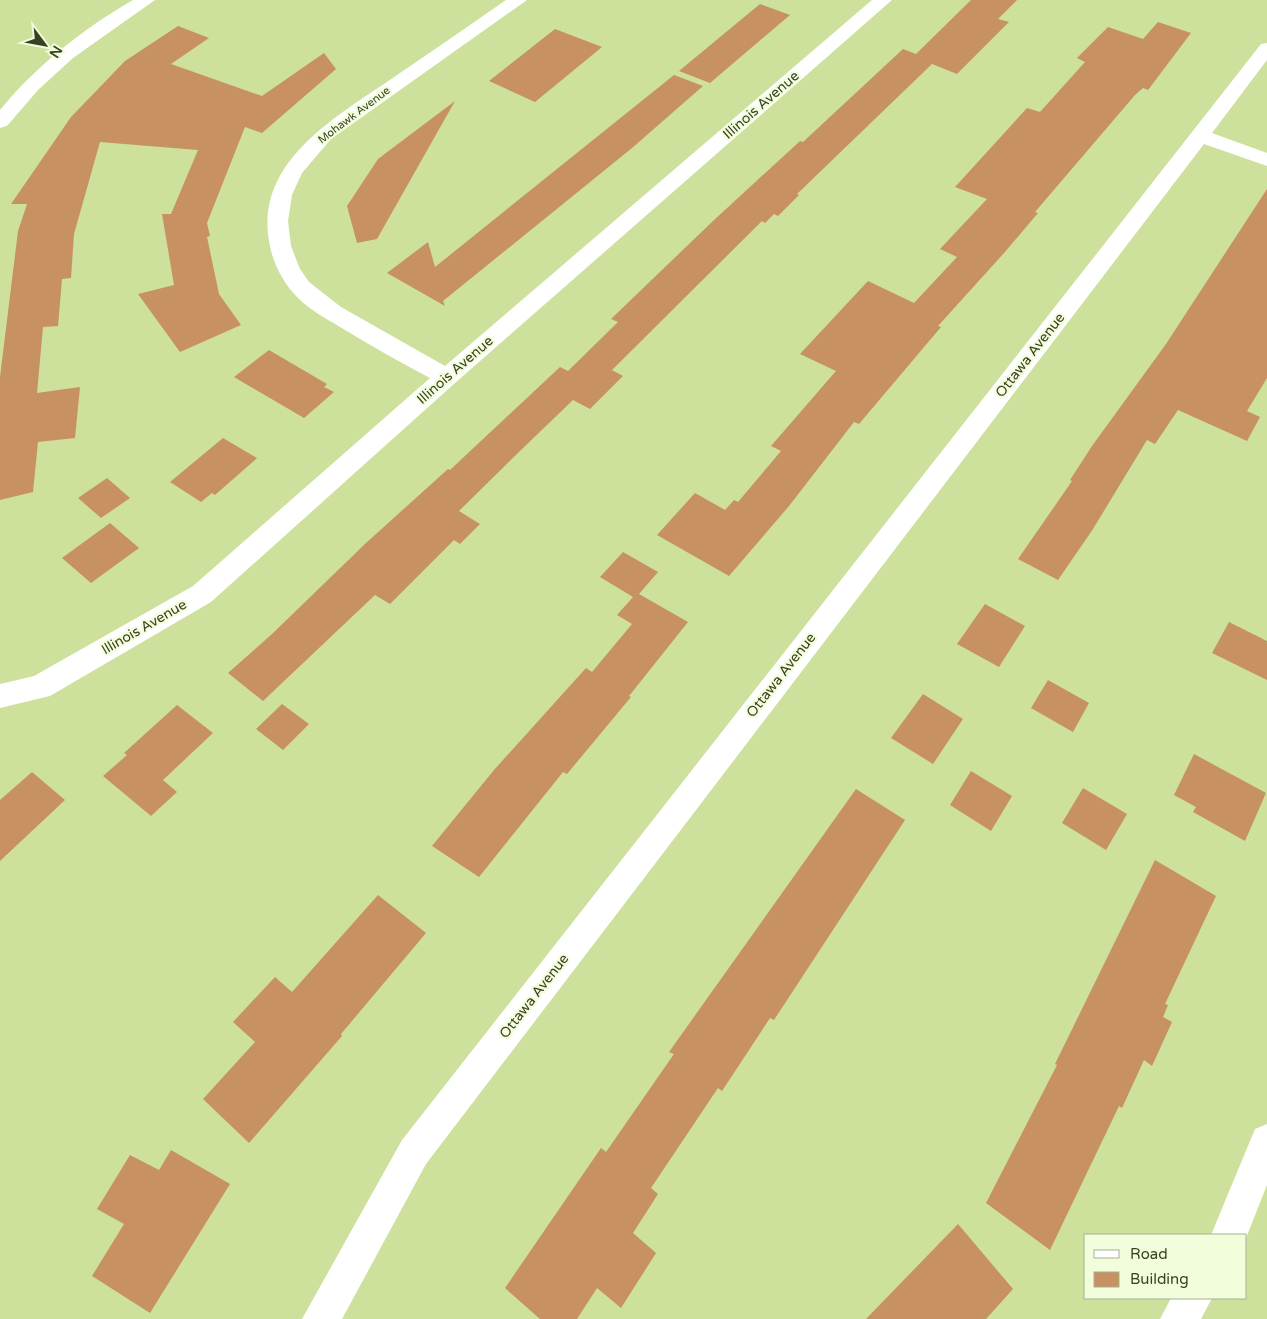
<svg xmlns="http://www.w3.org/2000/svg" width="1267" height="1319" font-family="'Varela Round',sans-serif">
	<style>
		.building { fill: #c89161 }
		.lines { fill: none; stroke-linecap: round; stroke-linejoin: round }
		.street { fill: #fff; fill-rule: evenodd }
		.labels { text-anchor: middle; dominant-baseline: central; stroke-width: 4.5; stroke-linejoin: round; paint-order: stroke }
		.far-street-label { font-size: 11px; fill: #394024; stroke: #f2fddb }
		.street-label { font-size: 14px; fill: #394024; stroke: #f2fddb }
	</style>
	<rect width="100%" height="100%" fill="#cde09c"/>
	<!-- building -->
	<path class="building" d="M971,0H1017L998,19L1009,22L957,74L932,64L797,194L799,195L778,216L774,214L765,223L762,221L612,370L623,376L590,409L573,400L522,449L459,511L480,524L460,544L454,540L390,604L375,595L263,701L228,673L272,634L366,543L448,469L450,470L560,367L568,371L618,322L611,319L713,221L800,141L803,142L903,49L916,54Z
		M760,4L790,15L710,83L679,71Z
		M1158,22L1191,33L1148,90L1143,88L1135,95L1035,212L1038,213L1004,253L938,326L941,327L859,424L854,422L789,506L729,576L657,535L695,493L725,510L734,500L738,502L781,451L771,446L836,371L800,354L868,281L914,303L957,257L940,249L987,199L955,187L1027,108L1040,112L1085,62L1077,58L1108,27L1143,39Z
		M178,26L209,38L171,64L262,96L324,53L336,69L262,133L245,127L207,223L210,236L207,237L219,294L241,325L180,352L138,294L174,285L162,214H171L198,150L100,142L74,234L71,278L62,279L58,326L43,327L37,393L80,387L75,438L38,442L33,492L0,500V377L18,231L27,204H11L71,117L125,61Z
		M555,29L602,47L535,102L489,81Z
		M674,75L703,86L632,148L443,301L445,306L387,273L428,242L435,267Z
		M455,101L377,239L357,243L347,206L378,159Z
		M1267,189V378L1247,411L1260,417L1247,441L1178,410L1155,444L1147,440L1093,529L1058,580L1018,559L1072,481L1070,480L1092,446L1166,344Z
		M269,350L327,384L324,387L334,392L304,418L234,377Z
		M223,438L257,458L215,495L212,493L201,502L170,482Z
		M107,478L130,498L101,518L78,498Z
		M110,523L139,548L91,583L62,558Z
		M623,552L658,572L639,594L688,622L629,696L631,697L567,774L563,772L479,877L432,846L494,770L586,668L592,672L632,624L617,615L633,597L600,577Z
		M985,604L1025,626L999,667L957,644Z
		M1229,622L1267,641V680L1212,653Z
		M1048,680L1089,703L1073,732L1031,708Z
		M923,694L963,719L933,764L891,738Z
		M282,704L309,724L283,750L256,729Z
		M177,705L213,733L163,780L177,792L151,816L103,776L127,755L124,753Z
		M1194,754L1266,793L1245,841L1193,812L1196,807L1174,795Z
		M971,771L1012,796L991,831L950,805Z
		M32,772L65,800L0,861V800Z
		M1083,788L1127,814L1106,850L1062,823Z
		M856,789L905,820L774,1020L770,1018L722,1091L718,1088L651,1188L658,1194L633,1233L656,1253L621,1308L597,1288L577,1319H540L505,1288L601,1148L606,1152L674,1054L669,1052Z
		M1155,860L1216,896L1165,1004L1168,1005L1163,1017L1172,1022L1152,1066L1144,1060L1122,1108L1119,1106L1050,1250L986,1203L1057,1065L1055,1064Z
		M378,895L426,933L341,1034L342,1036L249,1143L203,1099L255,1042L233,1022L275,977L292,992Z
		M171,1150L230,1184L150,1313L92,1276L124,1224L97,1209L130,1155L159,1170Z
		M958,1224L1013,1289L986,1319H866Z"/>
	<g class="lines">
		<!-- street -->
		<path class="street" d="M133,0H155L73,58L38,90L7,126L0,128V110C37,65 83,29 133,0Z
			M506,0H527L331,139L302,173L292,195L288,221L291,246L300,269L309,282L341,307L445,366L872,0H892L455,383L211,602L50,696L0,708V684L34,676L193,586L430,378C401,363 373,347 345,330C329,320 311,311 298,298C283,283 272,262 269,241C255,159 340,115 397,75C434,50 470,25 506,0Z
			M1267,43V60L1212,133L1267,153V166L1204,144L426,1164L342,1319H302L402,1140L1261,44Z
			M1267,1124V1185L1246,1238V1235H1211L1255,1129Z
			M1171,1298H1212L1201,1319H1160Z"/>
	</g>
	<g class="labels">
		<!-- far-street labels -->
		<g class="far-street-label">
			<text transform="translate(354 115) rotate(-37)">Mohawk Avenue</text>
		</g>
		<!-- street labels -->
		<g class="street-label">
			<text transform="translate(761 105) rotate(-41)">Illinois Avenue</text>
			<text transform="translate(1030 355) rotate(-52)">Ottawa Avenue</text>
			<text transform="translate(455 370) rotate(-41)">Illinois Avenue</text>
			<text transform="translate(144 627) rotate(-30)">Illinois Avenue</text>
			<text transform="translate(781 675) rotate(-52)">Ottawa Avenue</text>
			<text transform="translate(534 996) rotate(-52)">Ottawa Avenue</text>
		</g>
	</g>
	<!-- legend -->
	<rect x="1084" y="1234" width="162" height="65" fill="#f2fddb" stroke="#a8b192"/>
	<rect x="1094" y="1250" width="25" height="8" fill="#ffffff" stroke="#a8b192"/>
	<text x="1130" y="1259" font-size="15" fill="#394024">Road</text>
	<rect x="1094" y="1272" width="25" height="15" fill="#c89161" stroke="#a8b192"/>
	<text x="1130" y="1284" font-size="15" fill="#394024">Building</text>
	<!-- north arrow -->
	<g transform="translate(45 45) rotate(122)" stroke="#f2fddb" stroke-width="4" paint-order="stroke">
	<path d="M0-4L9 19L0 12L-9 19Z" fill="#394024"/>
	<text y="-8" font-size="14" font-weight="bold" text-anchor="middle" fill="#394024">N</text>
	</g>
</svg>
